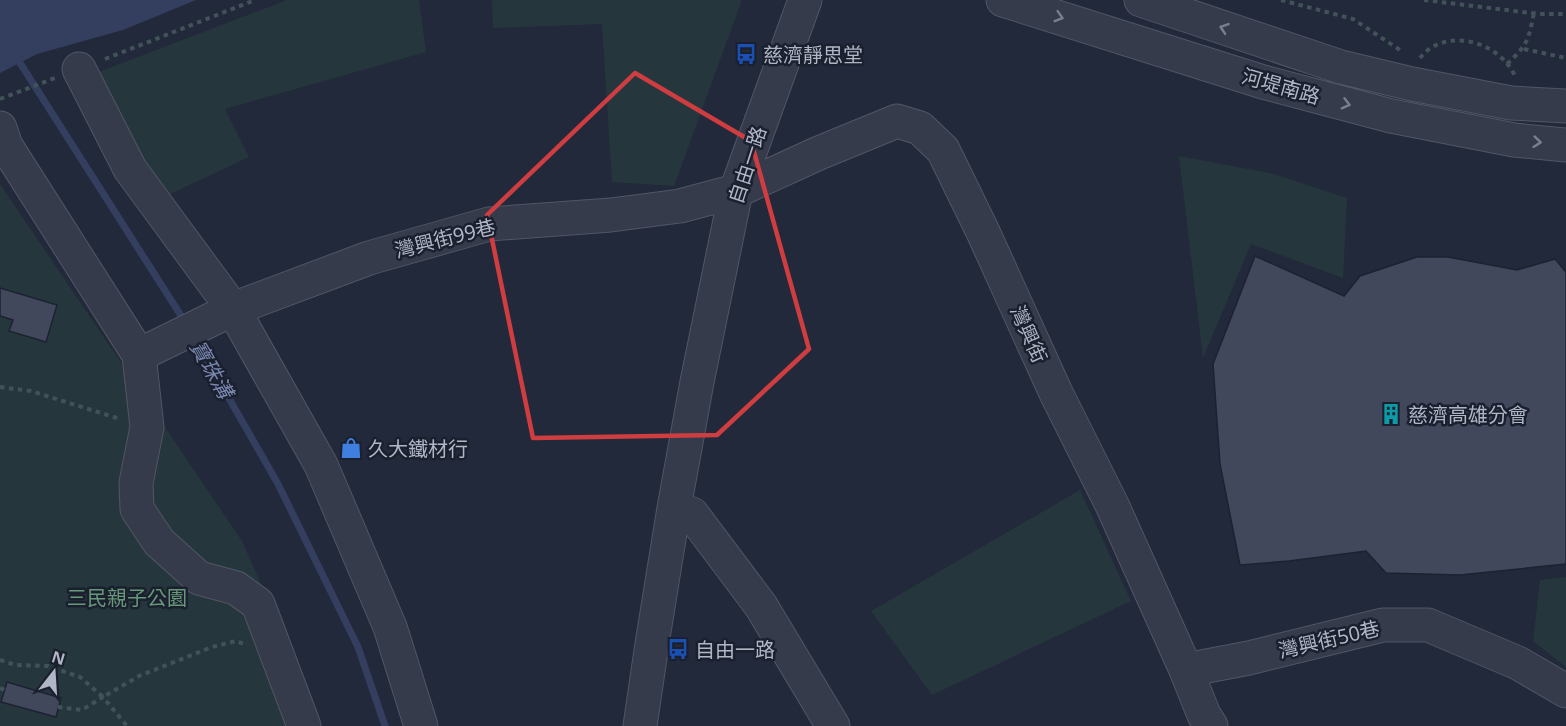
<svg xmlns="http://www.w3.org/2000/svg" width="1566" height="726" font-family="'Noto Sans','Noto Sans TC',sans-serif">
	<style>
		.green { fill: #25373d }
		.water { fill: #343f60 }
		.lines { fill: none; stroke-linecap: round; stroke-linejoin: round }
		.stream { stroke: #343f60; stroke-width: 7 }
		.building { fill: #41485c; stroke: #1d2232; stroke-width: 1.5 }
		.minor-casing { stroke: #515666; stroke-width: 35 }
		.path { stroke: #425259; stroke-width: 4; stroke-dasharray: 4.5 4.5; stroke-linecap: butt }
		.minor { stroke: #363b4b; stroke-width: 33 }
		.oneway { stroke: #7a7f8f }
		.marked { fill: none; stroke: #d03d40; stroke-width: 4.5; stroke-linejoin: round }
		.labels { text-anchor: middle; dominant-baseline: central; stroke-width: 5; stroke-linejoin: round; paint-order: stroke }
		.poi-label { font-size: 20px; fill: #b1b6c7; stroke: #1b202f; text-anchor: start }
		.street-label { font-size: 20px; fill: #b1b6c7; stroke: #1b202f }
		.park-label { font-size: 20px; fill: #68987a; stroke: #1b202f }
		.water-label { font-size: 21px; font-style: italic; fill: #7987af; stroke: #1b202f }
	</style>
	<rect width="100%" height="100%" fill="#22293a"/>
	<!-- green -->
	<path class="green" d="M287,0H419L426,52L225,109L249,157L162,198L91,75Z
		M492,0H742L674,186L612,182L602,24L493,28Z
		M1179,156L1274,174L1347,198L1343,278L1251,244L1203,358Z
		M0,184L242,541L279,624L317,726H0Z
		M1080,490L1131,601L932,695L871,611Z
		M1566,577V667L1533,641L1540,580Z"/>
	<!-- water -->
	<path class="water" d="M0,0H196L123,30L37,54L0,73Z"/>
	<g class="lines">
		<!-- stream -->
		<path class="stream" d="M15,55L185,322
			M195,339L278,484L358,647L385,726"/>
	</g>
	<!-- building -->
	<path class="building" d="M1255,256L1344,296L1360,276L1417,257H1448L1517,270L1555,259L1566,272V564L1460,575L1386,573L1366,551L1289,561L1240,565L1220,464L1213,364Z
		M0,288L57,305L46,342L9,331L13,320L0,316Z
		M7,682L61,698L56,717L1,702Z"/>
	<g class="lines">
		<defs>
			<path id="minor" d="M1003,0L1263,82L1391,116L1514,140L1566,145
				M1141,0L1341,67L1412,84L1511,103L1566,106
				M79,69L130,169L233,309L321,465L390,627L421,726
				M0,128L6,146L139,355L147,427L136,483L137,509L159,542L199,578L236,588L258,604L304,726
				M139,355L233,309L369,258L489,224L611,215L680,206L736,191L819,153L897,121L920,128L943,150L983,232L1056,393L1113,507L1186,670L1204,715L1211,726
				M674,508L692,514L761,606L833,726
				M1186,670L1249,658L1383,625H1428L1518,663L1566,691
				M640,726L652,644L674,508L697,382L736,191L805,0"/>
		</defs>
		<!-- minor casing -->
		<use href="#minor" class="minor-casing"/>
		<!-- path -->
		<path class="path" d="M1281,0L1353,19L1403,52
			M1424,0L1539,14H1566
			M1524,49L1566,58
			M1420,58C1445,26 1499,41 1515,76
			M105,59L255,0
			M1507,64C1528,44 1528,41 1534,13
			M0,99L55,78
			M0,387L31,391L120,419
			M0,660L15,665L48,666L80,677L103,697L139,676L212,647L236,641L244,644
			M0,688L5,690
			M58,707L82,710L103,697L127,726"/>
		<!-- minor -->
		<use href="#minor" class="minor"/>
	</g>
	<!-- one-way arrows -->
	<defs><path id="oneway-chevron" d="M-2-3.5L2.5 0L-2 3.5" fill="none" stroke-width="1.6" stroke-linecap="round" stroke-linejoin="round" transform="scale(1.5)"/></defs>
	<g class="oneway">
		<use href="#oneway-chevron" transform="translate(1059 17) rotate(17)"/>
		<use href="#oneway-chevron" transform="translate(1224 28) rotate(-161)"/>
		<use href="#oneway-chevron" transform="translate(1346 104) rotate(15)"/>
		<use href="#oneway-chevron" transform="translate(1537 142) rotate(6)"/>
	</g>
	<!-- marked area -->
	<path class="marked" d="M635,73L751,141L809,349L717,435L533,438L487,215Z"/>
	<!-- icons -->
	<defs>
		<symbol id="bus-bare" viewBox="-9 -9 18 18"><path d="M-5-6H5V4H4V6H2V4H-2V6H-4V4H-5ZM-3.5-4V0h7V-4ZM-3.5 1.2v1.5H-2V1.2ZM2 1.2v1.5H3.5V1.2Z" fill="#1a4fb4" stroke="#1b202f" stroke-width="2.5" paint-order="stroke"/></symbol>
		<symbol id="building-bare" viewBox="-9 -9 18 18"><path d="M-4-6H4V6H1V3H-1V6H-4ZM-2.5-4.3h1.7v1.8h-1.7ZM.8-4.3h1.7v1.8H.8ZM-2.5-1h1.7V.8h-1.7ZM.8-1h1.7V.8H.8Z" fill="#0f9aa8" stroke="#1b202f" stroke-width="2.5" paint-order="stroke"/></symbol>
		<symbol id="shop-bare" viewBox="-9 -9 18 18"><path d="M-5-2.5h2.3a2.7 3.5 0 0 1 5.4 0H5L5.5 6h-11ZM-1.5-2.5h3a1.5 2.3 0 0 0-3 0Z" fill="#3f7fe0" stroke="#1b202f" stroke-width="2.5" paint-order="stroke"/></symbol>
	</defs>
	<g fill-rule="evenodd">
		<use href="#bus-bare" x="731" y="39" width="30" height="30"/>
		<use href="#building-bare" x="1376" y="399" width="30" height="30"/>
		<use href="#shop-bare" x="336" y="433" width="30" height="30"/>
		<use href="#bus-bare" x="663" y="634" width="30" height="30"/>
	</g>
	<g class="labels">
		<!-- poi labels -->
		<g class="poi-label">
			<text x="763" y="54">慈濟靜思堂</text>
			<text x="1408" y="414">慈濟高雄分會</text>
			<text x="368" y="448">久大鐵材行</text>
			<text x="695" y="649">自由一路</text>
		</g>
		<!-- street labels -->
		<g class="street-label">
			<text transform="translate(1281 86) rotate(16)">河堤南路</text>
			<text transform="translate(747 165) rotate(-72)">自由一路</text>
			<text transform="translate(445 238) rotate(-14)">灣興街99巷</text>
			<text transform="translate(1029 334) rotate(66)">灣興街</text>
			<text transform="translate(1329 639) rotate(-13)">灣興街50巷</text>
		</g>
		<!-- park labels -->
		<g class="park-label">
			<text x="127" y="597">三民親子公園</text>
		</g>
		<!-- water labels -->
		<g class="water-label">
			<text transform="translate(212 369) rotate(60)">寶珠溝</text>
		</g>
	</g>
	<!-- north arrow -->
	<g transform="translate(54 672) rotate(17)" stroke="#1b202f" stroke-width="4.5" paint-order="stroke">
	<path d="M0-4.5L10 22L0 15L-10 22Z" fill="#b1b6c7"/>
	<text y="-9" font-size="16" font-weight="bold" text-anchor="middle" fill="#b1b6c7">N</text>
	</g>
</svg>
